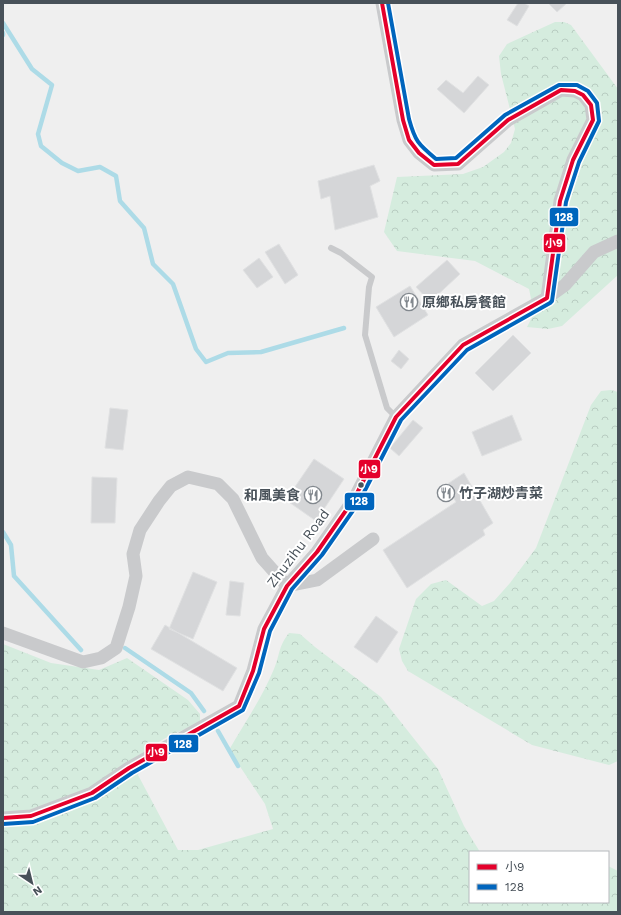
<svg xmlns="http://www.w3.org/2000/svg" width="621" height="915" font-family="'Work Sans','Noto Sans TC',sans-serif">
	<style>
		.forest { fill: url(#forest-crowns) }
		.lines { fill: none; stroke-linecap: round; stroke-linejoin: round }
		.stream { stroke: #addbe7; stroke-width: 4.5 }
		.building { fill: #d5d6d8; stroke: #e0e1e2 }
		.lane { stroke: #c9cacc; stroke-width: 6 }
		.street { stroke: #c9cacc; stroke-width: 13 }
		.bus-1-casing { stroke: #fff; stroke-width: 7 }
		.bus-2-casing { stroke: #fff; stroke-width: 7 }
		.bus-1 { stroke: #e4002b; stroke-width: 4 }
		.bus-2 { stroke: #0065bd; stroke-width: 4 }
		.bus-dot { fill: #485159; stroke: #fff; stroke-width: 1.5 }
		.labels { text-anchor: middle; dominant-baseline: central; stroke-width: 4; stroke-linejoin: round; paint-order: stroke }
		.poi-label { font-size: 14px; font-weight: bold; fill: #485159; stroke: #fff; text-anchor: start }
		.street-label { font-size: 14px; fill: #485159; stroke: #fff }
		.line-badge { stroke: #fff; stroke-width: 1.5 }
		.badge-label { font-size: 11px; text-anchor: middle; font-weight: bold; fill: #fff }
	</style>
	<defs>
		<pattern id="forest-crowns" width="20" height="18" patternUnits="userSpaceOnUse"><rect width="20" height="18" fill="#d5ecde"/><path d="M2 6a3 3 0 1 1 6 0M12 15a3 3 0 1 1 6 0" fill="none" stroke="#b8ccc1"/></pattern>
	</defs>
	<rect width="100%" height="100%" fill="#efefef"/>
	<!-- forest -->
	<path class="forest" d="M555,22H564L571,25L618,89V275L562,326L548,329L527,327L534,313L529,289L475,261L397,251L384,232L397,177L463,174L483,167L504,152L511,143L515,129L501,74L499,56L507,44Z
		M611,390L618,392V761L609,765L532,745L408,671L402,661L399,649L416,599L431,584L446,580L482,606L494,601L510,583L536,548L591,405L601,391Z
		M289,633L300,634L315,647L381,697L438,769L464,826L480,852H470V902H608V866L618,871V912H3V644L51,663L99,670L127,658L188,700L200,714V721L193,726L171,735L148,748L138,775L178,850H198L273,829L265,804L229,750C244,724 262,698 274,669C280,655 278,647 289,633Z"/>
	<g class="lines">
		<!-- stream -->
		<path class="stream" d="M3,23L32,69L52,85L38,134L41,146L62,163L78,171L100,167L116,176L120,201L144,228L153,264L173,284L196,349L206,362L228,353L261,352L344,328
			M3,33V35
			M3,532L11,545L14,576L81,650
			M125,648L191,693L204,711
			M218,731L238,766"/>
	</g>
	<!-- building -->
	<path class="building" d="M518,3H524L529,6L517,26L507,20Z
		M548,3H567L557,12Z
		M478,76L489,85L464,113L437,89L446,80L463,93Z
		M374,165L380,181L370,186L378,217L335,230L330,196L321,199L318,181Z
		M279,244L298,275L285,284L265,252Z
		M259,258L273,277L257,288L243,270Z
		M447,260L460,274L430,302L416,287Z
		M410,286L428,315L394,337L376,307Z
		M513,335L531,353L493,391L475,373Z
		M399,350L409,359L401,369L391,361Z
		M110,408L128,410L123,450L105,448Z
		M512,415L522,440L482,456L472,432Z
		M413,420L423,428L399,456L390,448Z
		M314,459L344,479L316,521L286,500Z
		M464,473L493,523L483,530L485,535L407,588L383,550L456,502L446,485Z
		M92,477L117,478L115,523H91Z
		M193,572L217,582L193,639L169,629Z
		M230,581L244,583L240,616L226,615Z
		M376,616L398,632L377,663L354,647Z
		M165,625L237,668L223,691L151,649Z"/>
	<g class="lines">
		<!-- lane -->
		<path class="lane" d="M331,248L341,253L372,277L369,287L365,335L387,408L396,417"/>
		<!-- street -->
		<path class="street" d="M382,3L403,120L409,140L419,153L434,165L458,164L508,120L561,90L575,91L583,95L591,105L593,120L573,160L560,201L547,298
			M287,586L317,580L373,539
			M3,633L83,662L101,658L116,648L129,607L136,576L133,554L140,530L159,501L171,486L188,477L218,484L233,499L262,558L287,586
			M3,818L31,816L92,793L129,768L239,706L253,671L264,629L287,586L317,552L354,499L396,417L463,345L547,298L565,285L594,252L618,241"/>
		<defs>
			<path id="bus-1" d="M3,818L31,816L92,793L129,768L239,706L253,671L264,629L287,586L317,552L354,499L396,417L463,345L547,298L560,201L573,160L593,120L591,105L583,95L575,91L561,90L508,120L458,164L434,165L419,153L409,140L403,120L382,3"/>
			<path id="bus-2" d="M3,824L33,822L95,798L132,773L243,710L259,673L270,631L292,589L322,555L359,502L401,420L467,350L550,303L552,301L566,202L579,162L599,121L597,103L588,91L577,85H559L505,115L456,158L436,159C418,144 415,141 409,119L388,3"/>
		</defs>
		<!-- bus-1 casing -->
		<use href="#bus-1" class="bus-1-casing"/>
		<!-- bus-2 casing -->
		<use href="#bus-2" class="bus-2-casing"/>
		<!-- bus-1 -->
		<use href="#bus-1" class="bus-1"/>
		<!-- bus-2 -->
		<use href="#bus-2" class="bus-2"/>
	</g>
	<!-- icons -->
	<defs>
		<symbol id="restaurant-ring" viewBox="-11 -11 22 22"><circle r="9.5" fill="#fff" stroke="#82888e" stroke-width="1.5"/><path d="M-5-6h1v4h1v-4h1v4h1v-4h1v5L-1.5 .5V6h-2V.5L-5-1ZM5-6V6H3V1.5H1.5Q1.5-4 5-6Z" fill="#82888e"/></symbol>
	</defs>
	<g fill-rule="evenodd">
		<use href="#restaurant-ring" x="399" y="292" width="20" height="20"/>
		<use href="#restaurant-ring" x="436" y="483" width="20" height="20"/>
		<use href="#restaurant-ring" x="303" y="485" width="20" height="20"/>
	</g>
	<!-- markers -->
	<circle class="bus-dot" cx="361" cy="485" r="3.5"/>
	<g class="labels">
		<!-- poi labels -->
		<g class="poi-label">
			<text x="422" y="302">原鄉私房餐館</text>
			<text x="459" y="493">竹子湖炒青菜</text>
			<text x="300" y="495" text-anchor="end">和風美食</text>
		</g>
		<!-- street labels -->
		<g class="street-label">
			<text transform="translate(298 548) rotate(-53)">Zhuzihu Road</text>
		</g>
	</g>
	<g class="line-badge">
		<rect x="549" y="207" width="30" height="20" rx="4" fill="#0065bd"/>
		<rect x="543" y="233" width="23" height="20" rx="4" fill="#e4002b"/>
		<rect x="358" y="459" width="23" height="20" rx="4" fill="#e4002b"/>
		<rect x="344" y="492" width="31" height="19" rx="4" fill="#0065bd"/>
		<rect x="168" y="734" width="31" height="19" rx="4" fill="#0065bd"/>
		<rect x="145" y="743" width="23" height="19" rx="4" fill="#e4002b"/>
	</g>
	<g class="badge-label">
		<text x="564" y="221">128</text>
		<text x="554" y="247">小9</text>
		<text x="369" y="473">小9</text>
		<text x="359" y="505">128</text>
		<text x="183" y="748">128</text>
		<text x="156" y="756">小9</text>
	</g>
	<!-- border -->
	<rect width="621" height="915" fill="none" stroke="#485159" stroke-width="8"/>
	<!-- legend -->
	<rect x="469" y="851" width="140" height="52" fill="#ffffff" stroke="#b6b9bd"/>
	<rect x="477" y="864" width="20" height="6" fill="#e4002b" stroke="#b6b9bd"/>
	<text x="505" y="871" font-size="12" fill="#485159">小9</text>
	<rect x="477" y="884" width="20" height="6" fill="#0065bd" stroke="#b6b9bd"/>
	<text x="505" y="891" font-size="12" fill="#485159">128</text>
	<!-- north arrow -->
	<g transform="translate(32 883) rotate(145)" stroke="#ffffff" stroke-width="3" paint-order="stroke">
	<path d="M0-3L7 15L0 10L-7 15Z" fill="#485159"/>
	<text y="-6" font-size="11" font-weight="bold" text-anchor="middle" fill="#485159">N</text>
	</g>
</svg>
